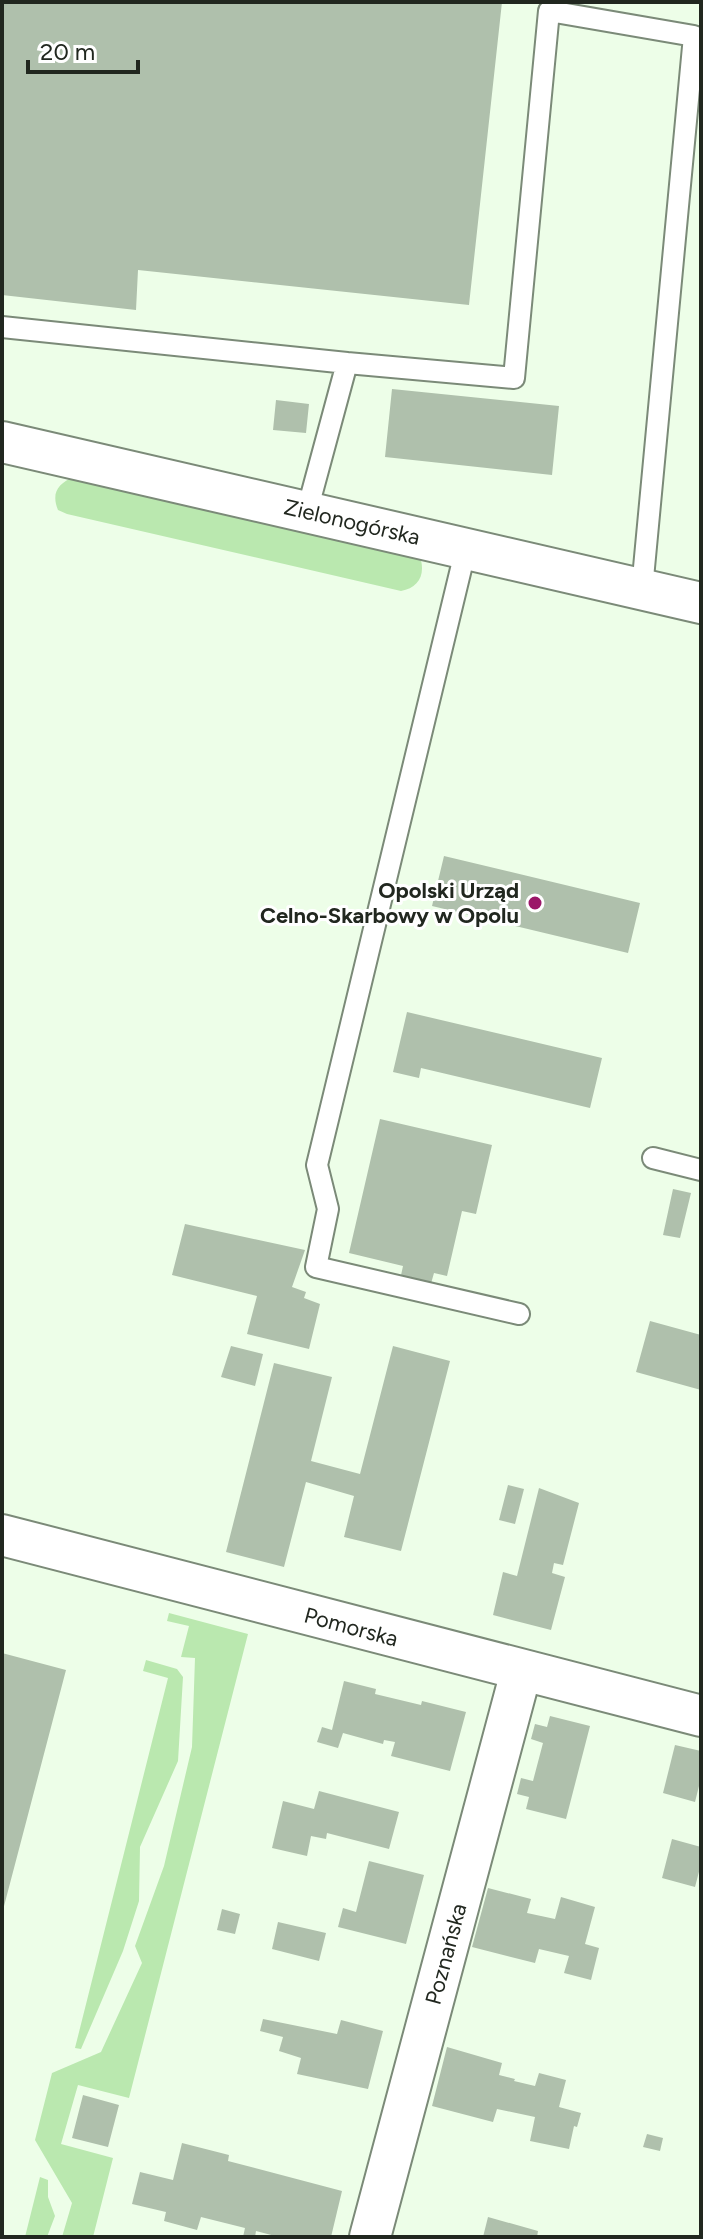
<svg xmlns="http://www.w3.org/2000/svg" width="703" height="2239" font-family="Figtree,sans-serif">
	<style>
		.green { fill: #bae8af }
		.building { fill: #afc0ac }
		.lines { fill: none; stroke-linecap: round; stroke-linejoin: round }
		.lane-casing { stroke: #7b8a78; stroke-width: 24 }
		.street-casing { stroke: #7b8a78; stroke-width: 44 }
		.lane { stroke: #fff; stroke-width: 20 }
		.street { stroke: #fff; stroke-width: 40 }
		.poi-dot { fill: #9b1668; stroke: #fff; stroke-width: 3 }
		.labels { text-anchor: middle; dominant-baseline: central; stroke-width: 6; stroke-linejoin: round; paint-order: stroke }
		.street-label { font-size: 22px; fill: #21271f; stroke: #fff }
		.poi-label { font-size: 22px; font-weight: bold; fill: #21271f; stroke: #fff; text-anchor: end }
	</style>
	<rect width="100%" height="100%" fill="#edfee8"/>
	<!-- green -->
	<path class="green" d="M105,465L396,532L421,560C425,577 417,588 401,591L67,514L58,510C45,479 82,475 105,465Z
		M169,1613L248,1634L129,2098L78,2085L61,2144L113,2158L93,2237H62L72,2203L35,2140L52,2073L101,2052L142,1963L135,1946L164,1866L192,1747L195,1658L181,1657L189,1626L167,1621Z
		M146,1660L177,1669L183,1677L178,1761L140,1847L139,1901L123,1951L81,2049L75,2048L168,1678L143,1671Z
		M40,2177L48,2180V2197L55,2216L47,2237H25Z"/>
	<!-- building -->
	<path class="building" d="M2,2H502L469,305L138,270L136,310L2,295Z
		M392,389L559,406L552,475L385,457Z
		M276,400L309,404L306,433L273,430Z
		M444,856L640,903L628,953L432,906Z
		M407,1012L602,1058L590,1108L421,1068L419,1078L393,1072Z
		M380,1119L492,1145L476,1214L462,1211L447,1276L434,1273L430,1287L400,1280L403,1266L349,1253Z
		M673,1189L691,1193L680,1238L663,1235Z
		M185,1224L305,1250L292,1287L306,1292L304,1298L320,1304L309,1349L247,1334L257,1296L172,1275Z
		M650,1321L701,1335V1390L636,1372Z
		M231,1346L263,1354L255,1386L221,1377Z
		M393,1346L450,1361L401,1551L344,1537L354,1496L306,1482L284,1567L226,1552L274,1363L332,1377L311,1461L360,1474Z
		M508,1485L524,1489L515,1524L499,1520Z
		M539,1488L579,1503L563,1565L554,1563L552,1573L565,1577L551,1630L493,1615L503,1572L517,1576Z
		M2,1653L66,1670L3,1910H2Z
		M344,1681L376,1689L375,1694L421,1705L422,1701L466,1712L450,1771L391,1756L395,1742L384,1740L383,1744L343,1733L338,1748L317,1742L322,1727L332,1730Z
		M550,1716L590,1726L566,1819L526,1809L529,1797L517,1794L521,1778L533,1781L543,1743L531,1739L535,1724L547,1727Z
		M675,1745L701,1751V1778L695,1802L663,1793Z
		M319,1791L399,1812L389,1849L327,1833L326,1839L311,1836L307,1856L272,1848L283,1801L314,1809Z
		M672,1839L701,1847V1864L695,1887L662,1878Z
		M369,1861L424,1875L406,1944L338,1927L343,1908L356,1912Z
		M488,1888L531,1899L527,1913L555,1919L561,1897L595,1907L585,1944L599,1948L591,1980L564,1973L569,1956L539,1949L535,1963L472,1947Z
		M222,1909L240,1914L235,1934L217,1930Z
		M278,1922L326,1933L319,1961L272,1949Z
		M263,2019L337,2034L341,2020L383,2031L368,2089L297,2074L301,2058L279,2051L283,2037L260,2031Z
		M447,2047L502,2063L499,2075L515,2079L514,2081L535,2086L539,2073L566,2080L559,2107L581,2113L577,2127L574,2126L569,2149L530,2141L535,2117L497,2109L493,2122L432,2106Z
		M83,2095L119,2105L108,2147L72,2138Z
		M647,2134L663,2138L660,2151L643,2147Z
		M182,2143L229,2155L228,2161L342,2191L331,2237H279L256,2231L255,2237H243L245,2228L201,2217L197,2230L164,2221L166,2212L132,2204L140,2172L173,2180Z
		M488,2217L538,2231L537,2237H483Z"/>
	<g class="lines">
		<defs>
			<path id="lane" d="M2,327L347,363
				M307,511L347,363L514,378L549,11L694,36L642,589
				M466,548L317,1165L328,1209L316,1267L519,1314
				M653,1158L701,1170"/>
			<path id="street" d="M2,442L701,603
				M2,1535L701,1716
				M370,2237L521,1672"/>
		</defs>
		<!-- lane casing -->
		<use href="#lane" class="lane-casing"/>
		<!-- street casing -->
		<use href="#street" class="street-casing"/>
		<!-- lane -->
		<use href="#lane" class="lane"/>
		<!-- street -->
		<use href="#street" class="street"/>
	</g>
	<!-- markers -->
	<circle class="poi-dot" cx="535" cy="903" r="8"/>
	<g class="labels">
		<!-- street labels -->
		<g class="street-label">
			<text transform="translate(352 522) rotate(13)">Zielonogórska</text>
			<text transform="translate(351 1627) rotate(15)">Pomorska</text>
			<text transform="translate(446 1954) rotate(-75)">Poznańska</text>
		</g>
		<!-- poi labels -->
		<g class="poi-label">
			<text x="519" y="890">Opolski Urząd<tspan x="519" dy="25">Celno-Skarbowy w Opolu</tspan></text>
		</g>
	</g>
	<!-- border -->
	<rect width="703" height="2239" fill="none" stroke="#21271f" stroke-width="8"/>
	<!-- scale -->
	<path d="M28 60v12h110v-12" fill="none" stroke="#21271f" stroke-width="4"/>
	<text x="40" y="60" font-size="24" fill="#21271f" stroke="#ffffff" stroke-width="6" paint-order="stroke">20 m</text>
</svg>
